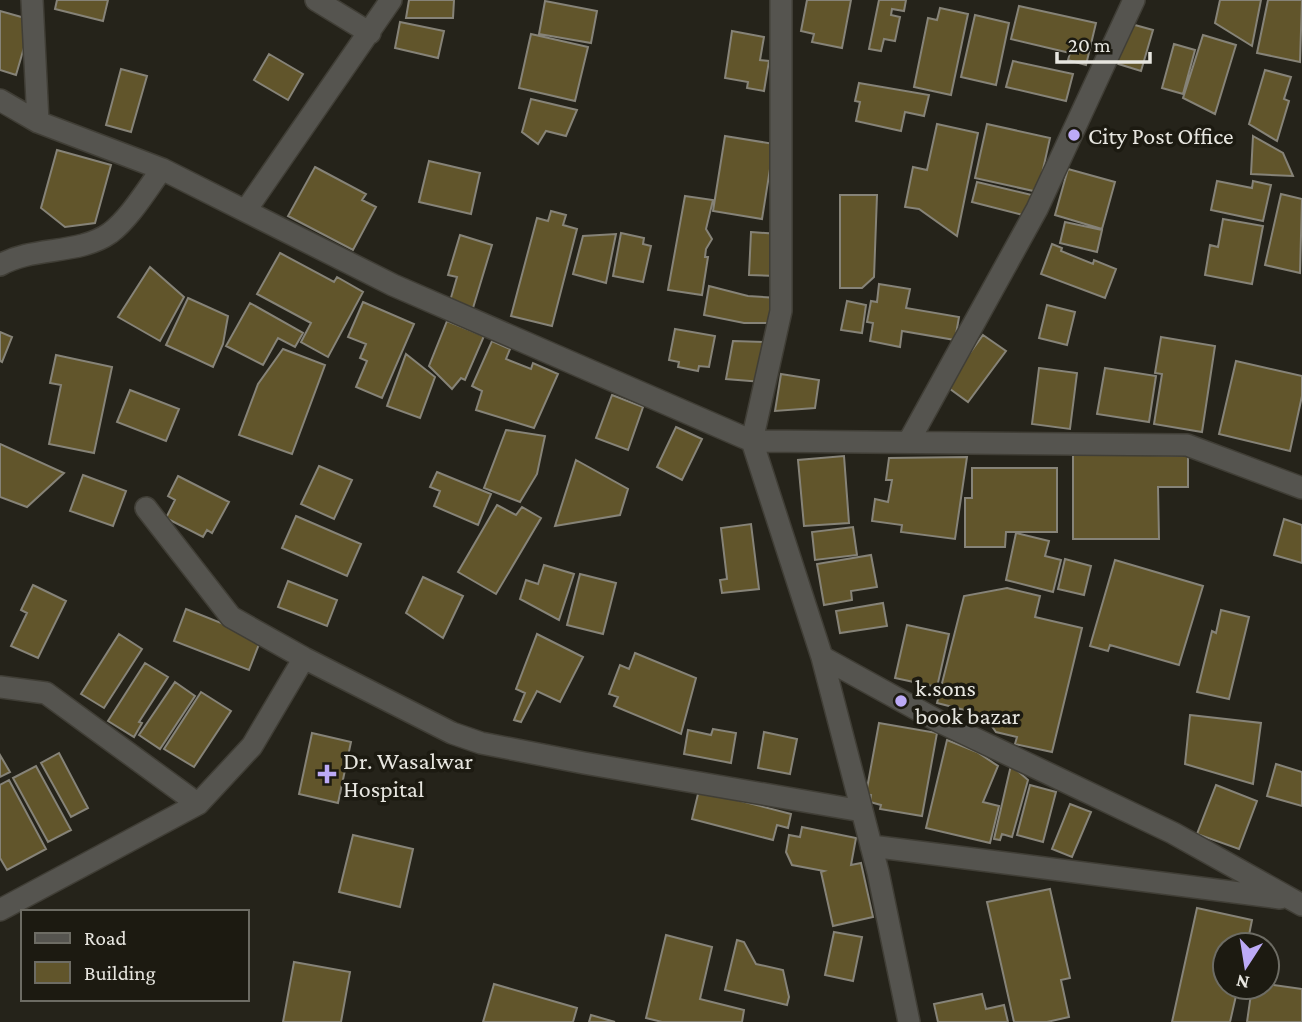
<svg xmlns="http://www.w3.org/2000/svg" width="1302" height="1022" font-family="'Crimson Pro',serif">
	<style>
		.building { fill: #61552b; stroke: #868378; stroke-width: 2 }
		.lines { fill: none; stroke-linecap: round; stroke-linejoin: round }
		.minor-casing { stroke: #403e36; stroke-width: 24 }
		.minor { stroke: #55544f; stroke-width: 21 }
		.poi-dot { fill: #bcaaf6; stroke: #1c1a11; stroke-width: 2.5 }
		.labels { text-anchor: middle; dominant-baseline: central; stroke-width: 7; stroke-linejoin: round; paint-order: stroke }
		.poi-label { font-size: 24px; fill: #e7e6e0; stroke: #1c1a11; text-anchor: start }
	</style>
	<rect width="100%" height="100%" fill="#25231a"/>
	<!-- building -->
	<path class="building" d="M57,0H108L103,21L55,9Z
		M409,0H454L453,18H406Z
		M807,0H851L842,48L812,42L814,34L801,31Z
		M879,0H906L904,11L892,9L891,15L900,17L895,41L884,39L881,51L869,49Z
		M1220,0H1261L1252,46L1215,23Z
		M1268,0H1302L1300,62L1257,53Z
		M545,1L597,11L591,43L539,34Z
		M1019,6L1096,23L1086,65L1068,60L1070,53L1011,39Z
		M940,8L968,14L951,95L914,87L928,18L937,20Z
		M0,11L32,20L16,75L0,70Z
		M975,15L1009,23L996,85L961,77Z
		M400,22L444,31L438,58L395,48Z
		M1124,22L1153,30L1141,71L1112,62Z
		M732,31L764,37L760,60L769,61L764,91L747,88L748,82L725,78Z
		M531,34L588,47L575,101L519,88Z
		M1203,35L1236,45L1215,114L1183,98Z
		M1174,44L1195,50L1183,94L1162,88Z
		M269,54L303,74L288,100L254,80Z
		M1013,61L1073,74L1066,101L1006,87Z
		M121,69L147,76L131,132L106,125Z
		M1265,70L1291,77L1284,99L1289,101L1277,141L1249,124Z
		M859,83L929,95L924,116L905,112L901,131L856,121L860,102L855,101Z
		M531,99L577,110L566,136L546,131L538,144L522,132Z
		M937,124L978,133L957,236L919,209L905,207L913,167L927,170Z
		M987,124L1050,138L1038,192L975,178Z
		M725,136L774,144L762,219L713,211Z
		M1253,136L1283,153L1293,176L1251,174Z
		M57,150L111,165L95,223L65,227L41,208Z
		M429,161L480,173L471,214L419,202Z
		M315,167L366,194L362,200L376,207L353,250L288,216Z
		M1068,169L1115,182L1102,229L1055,215Z
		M1217,181L1252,188L1253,181L1271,185L1263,221L1211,210Z
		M977,182L1036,196L1031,217L972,202Z
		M1281,194L1302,199L1300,273L1265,265Z
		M840,195H877L874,277L862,288H840Z
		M685,196L713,200L706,229L712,239L706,249L705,257H708L702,295L668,290Z
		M551,211L566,215L563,225L577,229L552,326L511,316L537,218L548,221Z
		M1223,219L1263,226L1252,284L1205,275L1210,245L1218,247Z
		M1065,222L1102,230L1097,252L1060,243Z
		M751,232L779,234L777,276L749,275Z
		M621,233L644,238L643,244L651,246L643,282L613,276Z
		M616,234L606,283L573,274L583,236Z
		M460,235L492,245L473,308L450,301L457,277L448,275Z
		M1052,244L1062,248L1061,251L1093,264L1094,260L1116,269L1105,298L1041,274Z
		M280,253L334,282L337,277L363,292L328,357L301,342L311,323L257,294Z
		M150,267L184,297L160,341L118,317Z
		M879,284L910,289L906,308L959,317L955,340L902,331L900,347L870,341L873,323L867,322L871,301L877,302Z
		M709,286L748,296L778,298L776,323H744L704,315Z
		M188,298L228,316L223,344L213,367L166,345Z
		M847,301L866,305L862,333L841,330Z
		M363,302L414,324L382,398L356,387L367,361L360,358L366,344L348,337Z
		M250,303L303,333L295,347L278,338L263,365L226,346Z
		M1047,305L1075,312L1067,345L1039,338Z
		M447,321L484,336L465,380L461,378L452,389L429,366Z
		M675,329L715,336L709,367L699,366L698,371L678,367L679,362L669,360Z
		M0,332L12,337L2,362L0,361Z
		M983,335L1006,351L968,402L946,386Z
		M1161,337L1215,346L1202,432L1154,424L1162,374L1155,373Z
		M492,341L510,349L506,359L531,369L533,363L558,374L534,428L476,410L482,391L472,386Z
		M733,341L764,342L762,382L726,379Z
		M283,349L325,365L292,454L239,435L258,384Z
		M406,354L435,377L420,418L387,406Z
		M56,355L112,367L94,453L49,444L61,385L50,383Z
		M1236,361L1302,376V396L1290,451L1219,434Z
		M1039,368L1077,373L1070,429L1032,424Z
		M1105,368L1156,376L1149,422L1097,414Z
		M781,374L819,380L815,408L775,411Z
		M130,390L179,409L166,441L117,422Z
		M612,395L643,407L628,450L596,438Z
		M676,427L702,439L682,480L657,467Z
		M506,430L545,436L537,474L520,502L484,488Z
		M0,444L64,473L27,507L0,497Z
		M1073,453L1188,456V487H1158L1159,539H1073Z
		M844,456L849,523L804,526L798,460Z
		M967,457L955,539L901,532L902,525L872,521L875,499L888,502L892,480H886L889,458Z
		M576,460L628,489L620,515L555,526Z
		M319,466L352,480L334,519L301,504Z
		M972,468H1057V532H1006L1005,547H965V498H972Z
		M437,472L491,494L478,525L434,506L440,491L430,487Z
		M83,475L126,491L113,526L70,511Z
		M178,476L229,502L212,533L207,530L203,537L166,518L175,500L168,496Z
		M497,505L516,515L522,507L541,518L496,594L458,572Z
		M296,516L361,544L347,576L282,548Z
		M1284,519L1302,525V563L1274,555Z
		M751,524L759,589L722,593L720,580L727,579L721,528Z
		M853,527L857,555L815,560L812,532Z
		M1016,533L1049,541L1045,556L1061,560L1053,592L1006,580Z
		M871,555L877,587L851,591L852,600L824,605L817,564Z
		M1065,559L1091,566L1084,595L1058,589Z
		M1115,560L1203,586L1179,665L1110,645L1108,651L1090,646Z
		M544,565L574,574L559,620L520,599L526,580L538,584Z
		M580,574L616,583L603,634L567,625Z
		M423,577L463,596L443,638L406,613Z
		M288,581L337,600L327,626L278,607Z
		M33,585L66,601L38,658L11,646L27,613L21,610Z
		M1007,588L1040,596L1035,617L1082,628L1052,752L1015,744L1017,737L996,732L984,715L937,703L964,596Z
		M883,603L887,626L840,633L836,611Z
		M186,609L261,639L249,670L174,641Z
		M1221,610L1249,617L1229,699L1197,692L1212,631L1216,633Z
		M907,625L949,634L937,687L895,678Z
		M119,634L142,649L104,708L81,694Z
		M537,634L583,657L560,702L537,691L521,722L514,720L525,693L516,689Z
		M635,653L696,678L681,734L614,706L618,697L609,694L620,665L629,669Z
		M145,663L168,677L139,722L142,723L134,737L108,721Z
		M175,682L195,696L160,749L139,735Z
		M201,692L231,711L194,767L164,749Z
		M1190,715L1261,723L1253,784L1185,764Z
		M879,723L937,733L922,816L880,809L881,805L870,802L871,795L866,794Z
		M713,729L736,733L731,763L684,754L688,730L711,735Z
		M764,732L797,739L790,774L758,768Z
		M312,733L351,742L338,803L299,794Z
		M947,740L977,752L998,766L983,802L999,806L990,843L926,828Z
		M59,753L88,808L71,817L41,763Z
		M0,755L10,772L0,777Z
		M1276,764L1302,772V806L1267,796Z
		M1011,765L1028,780L1012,837L1002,834L1000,840L994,839Z
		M36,766L71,830L48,842L13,778Z
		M9,780L46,849L7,870L0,858V785Z
		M1030,785L1056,792L1043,842L1017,835Z
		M1216,785L1257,801L1239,849L1197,834Z
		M699,790L791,814L788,828L777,825L773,840L692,819Z
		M1070,804L1091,812L1072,857L1052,849Z
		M802,827L856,838L851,865L861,863L873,917L833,926L821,872L824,871L792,865L786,852L789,835L800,837Z
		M353,835L413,849L400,907L339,892Z
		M1050,889L1070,978L1061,980L1069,1017L1047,1022H1014L987,902Z
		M1197,908L1252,920L1247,945H1225V987H1238L1230,1022H1172Z
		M834,932L862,937L853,981L825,975Z
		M666,935L712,947L700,999L744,1010L742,1022H662L646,1018Z
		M737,940L744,942L756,964L783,970L789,997L787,1005L725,990Z
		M294,962L350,972L341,1022H283Z
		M494,984L577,1008L573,1022H483Z
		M1267,984L1302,989V1022H1247L1252,987H1267Z
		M982,994L986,1009L1004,1005L1008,1022H938L934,1004Z
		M591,1015L615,1022H589Z"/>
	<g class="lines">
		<defs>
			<path id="minor" d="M32,0L38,122
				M316,0L370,33
				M781,0V311L752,441L822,657L878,872L909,1022
				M0,100L38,122L162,169L393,285L752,441L1187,445L1302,488
				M246,210L391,0
				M0,265C33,246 79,255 110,233C130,218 147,189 162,169
				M909,441L1037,209L1134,0
				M146,508L231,617L304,658L452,733L481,743L584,763L862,811
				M822,657L940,722L1173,833L1302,905
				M0,687L46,693L198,804
				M871,846L1280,898
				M0,910L198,804L252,746L304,658"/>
		</defs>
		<!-- minor casing -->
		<use href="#minor" class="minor-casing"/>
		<!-- minor -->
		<use href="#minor" class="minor"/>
	</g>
	<!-- markers -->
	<g class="poi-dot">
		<circle cx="1074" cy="135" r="7"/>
		<circle cx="901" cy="701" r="7"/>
		<path d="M323.5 763.5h7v7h7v7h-7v7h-7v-7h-7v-7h7z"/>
	</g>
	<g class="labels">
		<!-- poi labels -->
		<g class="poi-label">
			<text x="1088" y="135">City Post Office</text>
			<text x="915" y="687">k.sons<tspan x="915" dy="28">book bazar</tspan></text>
			<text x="343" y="760">Dr. Wasalwar<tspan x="343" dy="28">Hospital</tspan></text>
		</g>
	</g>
	<!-- legend -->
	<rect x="21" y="910" width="228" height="91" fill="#1c1a11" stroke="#6d6c64" stroke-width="2"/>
	<rect x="35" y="933" width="35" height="10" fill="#55544f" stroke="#6d6c64" stroke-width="2"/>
	<text x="84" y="945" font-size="21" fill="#e7e6e0">Road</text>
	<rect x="35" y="962" width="35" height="21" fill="#61552b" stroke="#6d6c64" stroke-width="2"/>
	<text x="84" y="980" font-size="21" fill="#e7e6e0">Building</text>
	<!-- north arrow -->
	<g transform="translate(1246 966) rotate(192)"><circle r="33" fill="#1c1a11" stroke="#6d6c64" stroke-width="2"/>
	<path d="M0-5L12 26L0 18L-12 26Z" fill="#bcaaf6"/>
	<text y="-10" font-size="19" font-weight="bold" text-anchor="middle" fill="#e7e6e0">N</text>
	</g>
	<!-- scale -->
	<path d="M1057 52v10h93v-10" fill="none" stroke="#e7e6e0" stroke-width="3.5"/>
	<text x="1068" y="52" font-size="21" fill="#e7e6e0" stroke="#1c1a11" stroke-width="5" paint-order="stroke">20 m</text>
</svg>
